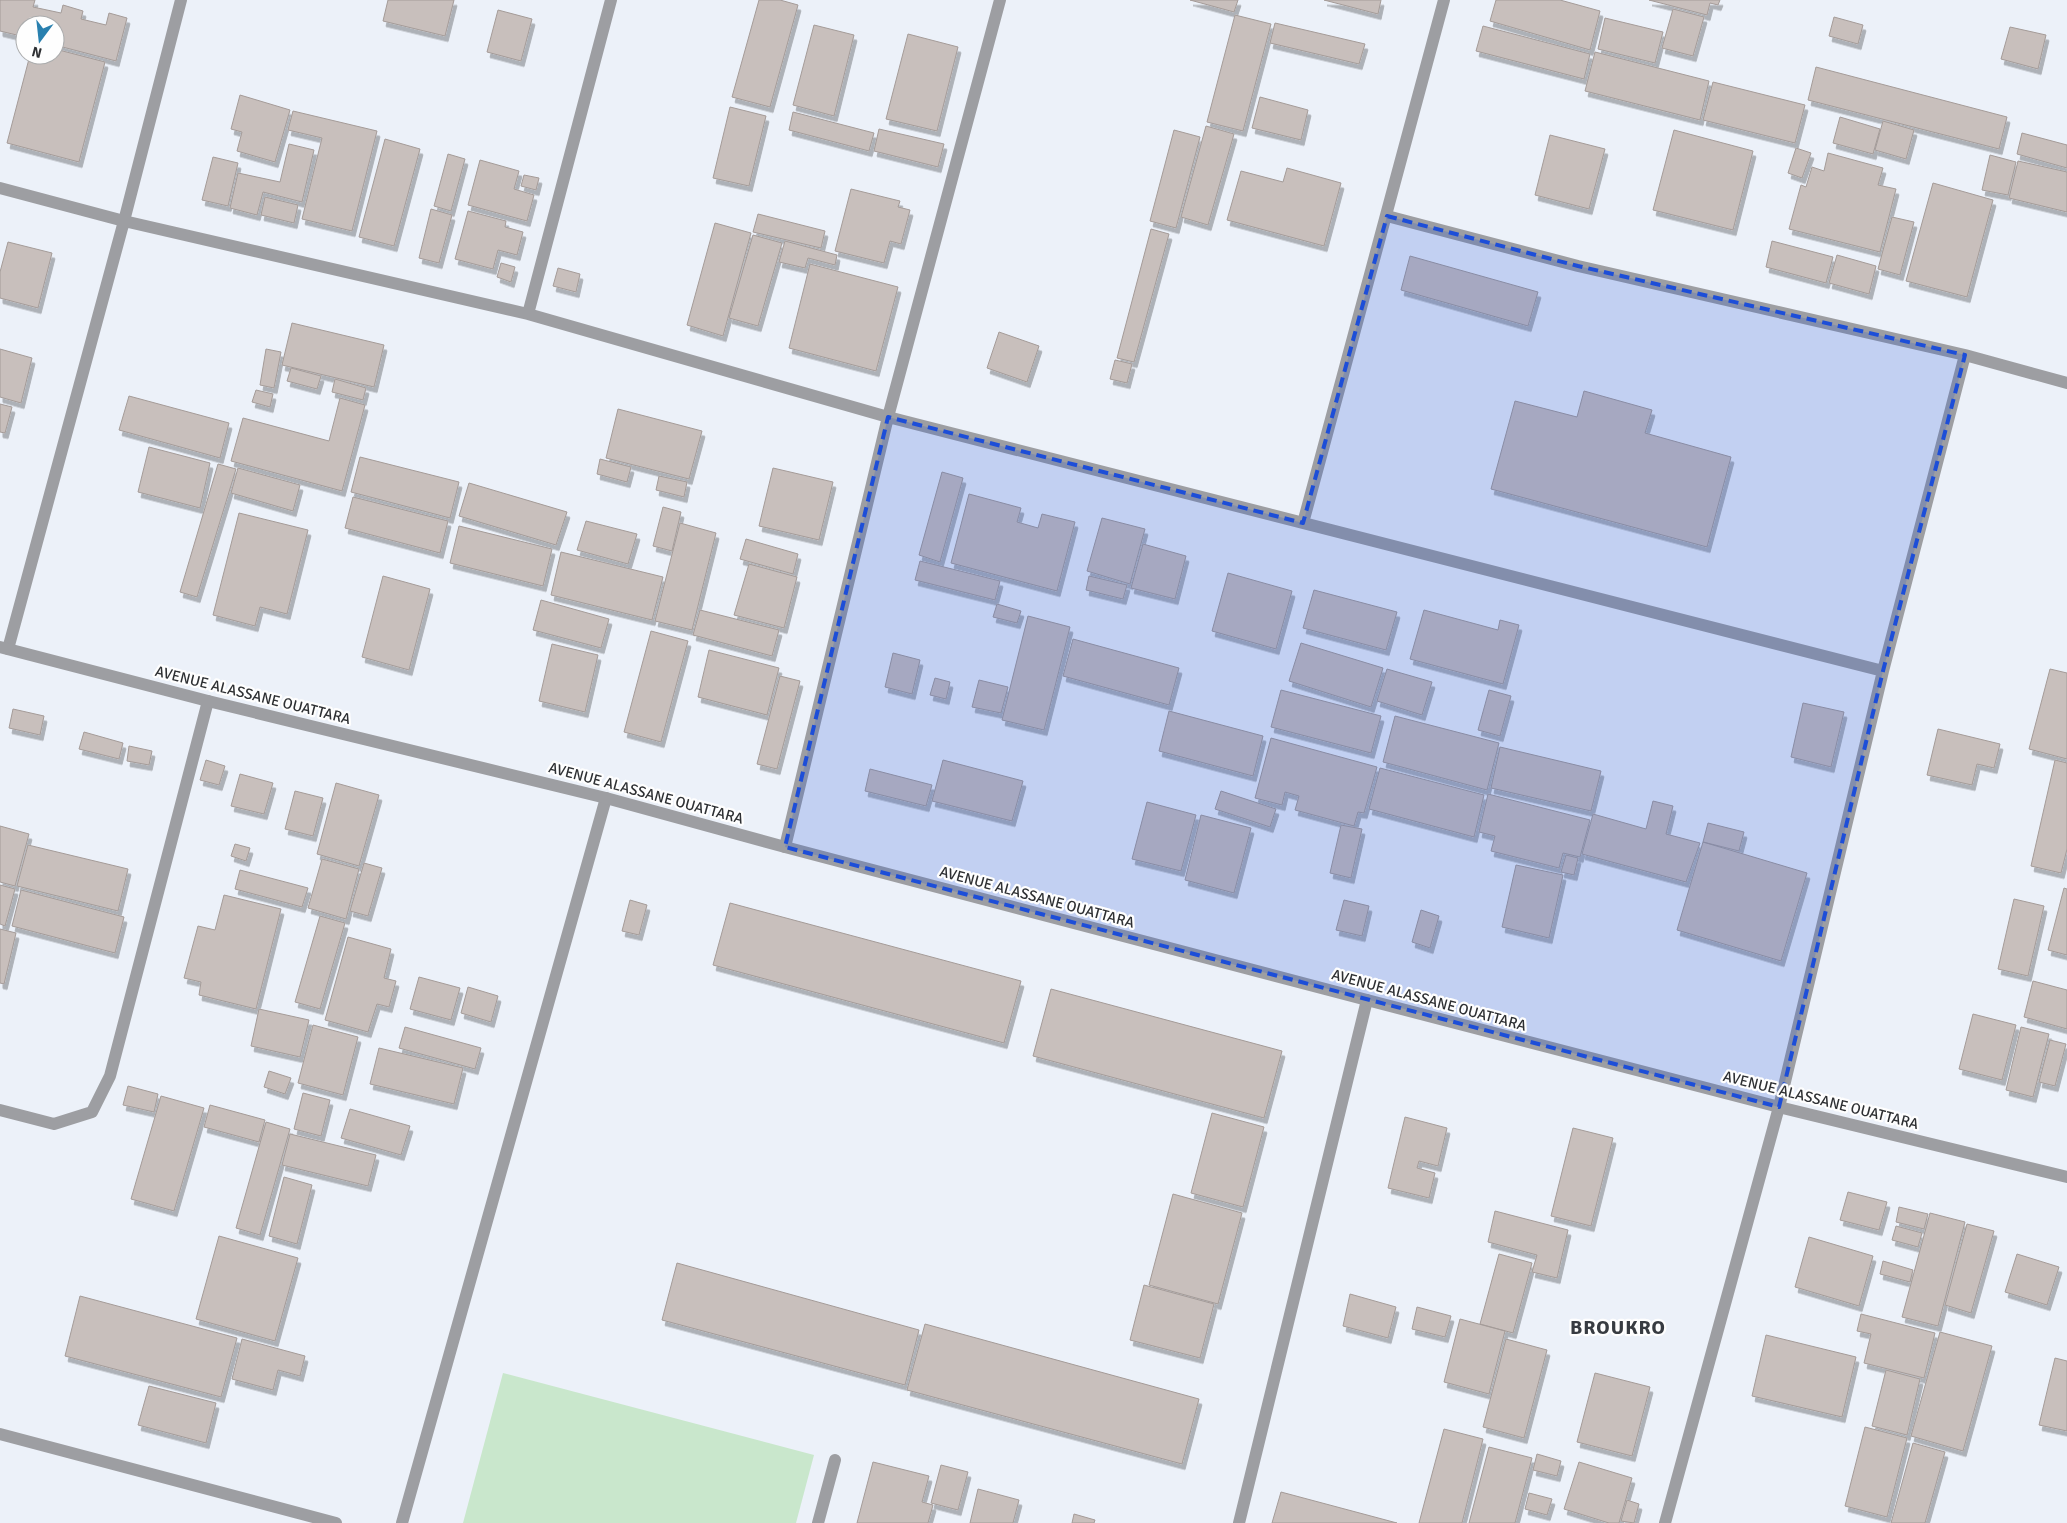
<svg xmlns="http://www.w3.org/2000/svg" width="2067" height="1523" font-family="Signika,sans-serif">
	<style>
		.green { fill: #c9e7cc }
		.building { fill: #c8bfbc; stroke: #a49b98; filter: url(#shadow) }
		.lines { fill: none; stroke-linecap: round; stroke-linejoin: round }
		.minor { stroke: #9d9ea2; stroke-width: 12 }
		.tertiary { stroke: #9d9ea2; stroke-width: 12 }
		.marked { fill: #1d4ed8; fill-opacity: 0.2; stroke: #1d4ed8; stroke-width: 4; stroke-dasharray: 10 6; stroke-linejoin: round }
		.labels { text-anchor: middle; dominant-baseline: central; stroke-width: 4.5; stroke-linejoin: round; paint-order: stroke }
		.street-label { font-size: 15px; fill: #2e3033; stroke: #fefefe }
		.district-label { font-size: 20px; font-weight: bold; letter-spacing: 1px; fill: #373b41; stroke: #fefefe }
	</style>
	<defs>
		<filter id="shadow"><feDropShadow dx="3" dy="5.5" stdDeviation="0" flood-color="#0004"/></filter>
	</defs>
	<rect width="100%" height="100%" fill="#ecf1f9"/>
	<!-- green -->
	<path class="green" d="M503,1373L814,1455L796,1523H463Z"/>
	<!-- building -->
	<path class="building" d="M0,0H35L33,7L61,13L63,5L83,11L81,19L106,25L109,13L127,18L116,61L55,45V25H25V37L0,31Z
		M388,0H454L445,36L383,21Z
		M759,0H780L798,5L770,107L732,97Z
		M1190,0H1238L1234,12Z
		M1324,0H1381L1378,14Z
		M1496,0H1560L1600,11L1590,50L1490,21Z
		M1649,0H1720L1718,5L1710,3L1707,15Z
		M1673,9L1704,17L1693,56L1662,48Z
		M498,10L532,19L521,61L487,52Z
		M1235,15L1271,24L1243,131L1207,122Z
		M1834,17L1863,25L1858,44L1829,36Z
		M1605,18L1663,32L1655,63L1598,49Z
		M1275,23L1365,44L1359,64L1270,43Z
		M814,25L854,35L834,116L793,105Z
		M1483,26L1590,54L1584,79L1476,51Z
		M2010,27L2046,35L2038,69L2001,59Z
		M908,34L958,47L937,131L886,119Z
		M55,49L105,62L79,162L7,143L30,55H55Z
		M1595,52L1709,81L1700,120L1585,91Z
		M1816,67L2007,117L1999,149L1808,100Z
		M1713,82L1805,105L1795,143L1703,120Z
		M240,95L290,110L275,162L237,151L242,132L231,129Z
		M1260,97L1308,110L1301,140L1252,128Z
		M730,107L766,116L749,186L713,178Z
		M293,111L377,131L352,231L302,219L322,138L288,130Z
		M793,112L874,133L869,151L789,130Z
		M1840,117L1880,129L1873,154L1833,143Z
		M1883,121L1914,130L1906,159L1875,150Z
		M1206,126L1234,134L1208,225L1181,217Z
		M879,129L944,144L938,167L874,151Z
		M1174,130L1200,137L1176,228L1150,221Z
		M1674,130L1753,151L1733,230L1653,210Z
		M2022,133L2067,145V168L2017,154Z
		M1550,135L1605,149L1589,209L1535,195Z
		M385,139L420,149L394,246L359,237Z
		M289,144L314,150L302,202L263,192L257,215L230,208L238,173L280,182Z
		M1796,148L1811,153L1802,178L1788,173Z
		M1828,153L1883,168L1878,185L1896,189L1880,252L1789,229L1801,185L1806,187L1812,167L1824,171Z
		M448,154L465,159L451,211L434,206Z
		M1990,155L2016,162L2008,195L1982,190Z
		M213,157L238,163L228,206L202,200Z
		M480,160L519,171L514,189L534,195L527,221L468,205Z
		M2018,161L2067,172V212L2009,198Z
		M1287,168L1341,183L1324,246L1227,220L1241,171L1283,182Z
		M524,175L539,178L536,190L521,186Z
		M1933,183L1993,200L1967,297L1906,281Z
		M851,189L900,201L898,207L910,210L901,244L890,241L884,263L835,251Z
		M265,197L298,205L294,223L261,215Z
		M431,209L452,215L439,263L419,258Z
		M468,211L506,221L505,227L523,232L517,255L498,250L493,269L455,259Z
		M758,214L825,231L821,248L753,232Z
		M1892,217L1914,222L1900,275L1878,269Z
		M715,223L751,233L723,336L687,325Z
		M1151,229L1169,234L1134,362L1117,358Z
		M753,235L782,243L758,326L729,318Z
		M785,241L837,255L835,265L808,258L805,268L779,262Z
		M1772,241L1833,257L1826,283L1766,267Z
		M8,242L52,253L38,308L0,298V272Z
		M1837,255L1876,266L1869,294L1829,283Z
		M1410,256L1538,292L1528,326L1401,290Z
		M501,263L515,267L511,282L497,277Z
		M810,264L898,287L876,371L789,348Z
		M558,268L580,274L576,292L553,286Z
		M292,323L384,345L374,387L282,365Z
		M999,332L1039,346L1027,382L987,368Z
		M0,349L32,358L21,403L0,397Z
		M266,349L281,352L274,388L260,385Z
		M1115,360L1132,364L1127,383L1110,379Z
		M291,368L321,376L317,389L287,381Z
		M335,379L366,388L363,400L332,392Z
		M256,390L273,394L270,407L252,402Z
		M1584,391L1652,410L1645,433L1731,457L1707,547L1491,489L1515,401L1577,417Z
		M129,396L229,423L220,458L119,430Z
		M340,398L365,405L342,491L231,461L243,418L329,441Z
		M0,404L12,407L5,433L0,432Z
		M618,409L702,431L689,479L606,458Z
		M149,447L210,463L200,508L138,492Z
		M360,457L459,482L450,518L351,492Z
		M600,459L631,467L627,482L597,474Z
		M218,464L236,469L197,597L180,592Z
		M238,468L300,485L293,511L231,493Z
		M773,468L833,482L819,540L759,526Z
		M942,472L963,478L940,562L919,555Z
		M659,476L687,482L684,497L656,490Z
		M469,483L567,512L556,545L459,516Z
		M969,494L1021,508L1017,522L1038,528L1042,514L1075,522L1057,591L951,563Z
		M353,497L448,521L440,553L345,528Z
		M663,507L681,512L672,551L653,546Z
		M239,513L308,530L287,614L260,607L255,626L213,615Z
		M1102,518L1145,529L1130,584L1087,571Z
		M586,521L637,534L628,564L577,550Z
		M680,523L716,533L692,630L655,621Z
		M459,526L552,549L543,586L450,563Z
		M746,539L798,554L793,574L740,559Z
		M1143,544L1186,556L1175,599L1131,588Z
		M561,552L663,577L652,620L551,595Z
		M920,561L1000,581L995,600L915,580Z
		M749,564L797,577L784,628L734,615Z
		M1228,573L1292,591L1276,649L1212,631Z
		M383,576L430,589L409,670L362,657Z
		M1089,576L1127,585L1123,599L1086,590Z
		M1314,590L1397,612L1386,650L1303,628Z
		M541,600L609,619L601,648L533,630Z
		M997,604L1021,611L1017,623L993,617Z
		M700,610L779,630L772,656L693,635Z
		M1424,610L1498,630L1500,620L1519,625L1503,684L1410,659Z
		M1028,616L1070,627L1044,730L1002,720Z
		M651,631L688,641L661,742L624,732Z
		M1073,639L1179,668L1169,705L1063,676Z
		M1301,643L1383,668L1371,707L1289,681Z
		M552,644L598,655L585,712L539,701Z
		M709,650L779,668L767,715L698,697Z
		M893,653L920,660L912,694L885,687Z
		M1387,669L1432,682L1422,715L1377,701Z
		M2050,669L2067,673V759L2029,749Z
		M780,676L800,681L777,769L757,764Z
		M935,678L950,682L946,699L930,695Z
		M979,680L1008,687L1001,713L972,707Z
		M1281,690L1381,716L1371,753L1271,727Z
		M1489,690L1511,696L1500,736L1478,730Z
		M1803,703L1844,712L1831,767L1791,757Z
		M13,709L44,716L40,735L9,728Z
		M1169,711L1263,736L1253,776L1159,751Z
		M1395,716L1499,743L1487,790L1383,762Z
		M1938,729L2000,744L1994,768L1977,764L1972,785L1927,775Z
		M84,732L123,743L119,759L79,749Z
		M1271,738L1377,767L1364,813L1358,812L1354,826L1295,810L1299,796L1285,792L1282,805L1255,798Z
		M129,746L152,751L149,765L127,761Z
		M1500,747L1601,771L1591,811L1491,788Z
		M206,760L225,766L219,785L200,780Z
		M943,760L1023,781L1012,821L932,801Z
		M2055,760L2067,763V849L2061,873L2031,866Z
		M1380,768L1484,795L1474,837L1369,809Z
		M870,769L932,785L926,806L865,791Z
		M240,774L273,783L264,814L231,806Z
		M336,783L379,795L359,866L317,854Z
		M295,791L323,798L313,836L285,829Z
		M1221,791L1276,809L1270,827L1215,809Z
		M1488,794L1590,820L1580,857L1563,853L1559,868L1491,851L1495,836L1479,832Z
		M1653,801L1673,806L1666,834L1700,843L1686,882L1582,854L1593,814L1646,829Z
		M1147,802L1196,815L1181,871L1132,859Z
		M1201,815L1251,828L1234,893L1185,880Z
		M1708,823L1744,832L1739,851L1703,842Z
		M1341,825L1362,829L1351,878L1330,873Z
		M0,826L29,834L15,886L0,882Z
		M1703,842L1807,873L1781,961L1677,930Z
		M235,844L250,848L246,861L231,856Z
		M28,845L128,869L118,911L17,886Z
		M1566,855L1578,858L1574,875L1561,872Z
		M322,859L359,869L346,919L308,908Z
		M364,863L382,868L368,916L350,911Z
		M1516,865L1563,875L1549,938L1502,927Z
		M240,870L308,888L302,907L235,889Z
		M0,885L15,889L5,926L0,924Z
		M2064,888L2067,889V955L2048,950Z
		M21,890L124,917L115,953L12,926Z
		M224,895L281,909L256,1009L199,995L201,982L184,978L198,926L215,930Z
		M2014,899L2044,906L2028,976L1998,969Z
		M630,900L647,905L639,935L622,931Z
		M1344,900L1369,906L1362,936L1336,930Z
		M730,903L1021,981L1004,1043L713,965Z
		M1421,910L1439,916L1430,948L1412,942Z
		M320,916L345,923L320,1009L295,1002Z
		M0,929L16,933L4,984L0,983Z
		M348,937L391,949L384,978L396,981L389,1007L377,1004L368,1032L325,1020Z
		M419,977L460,988L451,1020L410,1009Z
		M2033,981L2067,990V1029L2024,1017Z
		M468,987L498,996L491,1022L461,1013Z
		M1051,989L1282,1051L1264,1118L1033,1056Z
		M259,1009L309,1020L300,1057L251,1046Z
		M1973,1014L2016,1025L2002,1080L1959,1069Z
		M313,1025L358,1037L343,1095L298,1083Z
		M405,1027L481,1048L475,1069L399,1048Z
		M2021,1027L2049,1034L2033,1097L2006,1090Z
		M2050,1040L2066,1044L2055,1086L2039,1082Z
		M379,1048L463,1068L454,1104L370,1084Z
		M269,1071L291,1078L285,1094L264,1087Z
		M128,1086L158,1094L154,1112L123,1105Z
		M303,1093L330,1100L321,1136L294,1129Z
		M161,1096L204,1108L174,1211L131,1199Z
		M210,1105L265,1120L259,1142L204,1127Z
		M350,1109L410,1126L401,1155L341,1138Z
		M1212,1113L1264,1127L1243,1207L1191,1193Z
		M1405,1117L1447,1128L1438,1166L1419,1161L1417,1168L1435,1173L1429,1198L1388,1188Z
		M266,1122L290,1129L260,1235L236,1228Z
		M1573,1128L1613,1138L1591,1226L1551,1216Z
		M290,1134L376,1155L368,1186L282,1165Z
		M284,1177L312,1185L297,1244L269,1236Z
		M1848,1192L1887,1202L1879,1230L1840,1220Z
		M1173,1194L1242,1213L1218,1304L1149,1285Z
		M1899,1207L1928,1214L1924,1229L1896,1222Z
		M1495,1211L1568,1230L1557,1278L1532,1272L1537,1255L1488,1242Z
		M1930,1213L1965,1222L1938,1326L1902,1317Z
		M1967,1224L1994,1231L1971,1313L1945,1305Z
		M1896,1226L1922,1233L1918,1247L1892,1240Z
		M219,1236L298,1258L275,1341L196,1319Z
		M1809,1237L1873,1256L1859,1306L1795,1287Z
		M1499,1254L1532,1263L1513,1333L1480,1324Z
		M2017,1254L2059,1267L2047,1305L2005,1292Z
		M1883,1261L1913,1270L1910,1282L1880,1274Z
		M677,1263L919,1330L905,1385L662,1320Z
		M1144,1285L1214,1304L1200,1358L1130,1340Z
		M1350,1294L1396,1307L1388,1338L1343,1326Z
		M80,1296L237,1338L221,1397L65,1356Z
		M1417,1307L1451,1316L1445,1337L1412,1329Z
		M1861,1314L1935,1333L1924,1378L1864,1363L1871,1334L1857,1331Z
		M1460,1319L1505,1331L1489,1394L1444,1382Z
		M925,1324L1199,1399L1182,1464L907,1390Z
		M1940,1332L1992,1346L1963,1451L1911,1436Z
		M1766,1335L1856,1357L1842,1417L1752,1396Z
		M242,1339L305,1356L300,1376L278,1370L273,1390L232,1379Z
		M1506,1339L1547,1350L1524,1438L1483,1427Z
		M2055,1358L2067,1361V1431L2039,1425Z
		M1886,1370L1920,1379L1907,1435L1872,1426Z
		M1595,1373L1650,1387L1632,1456L1577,1442Z
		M149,1386L216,1403L206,1443L138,1425Z
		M1865,1427L1907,1438L1887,1517L1845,1506Z
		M1444,1429L1483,1439L1462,1523H1419Z
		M1913,1443L1945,1452L1925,1523H1891Z
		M1489,1447L1532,1458L1515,1523H1469Z
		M1537,1454L1561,1461L1557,1476L1533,1470Z
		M873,1462L929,1476L922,1502L933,1505L928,1523H857Z
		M1579,1462L1632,1478L1619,1523H1609L1564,1509Z
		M941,1465L968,1472L958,1510L931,1503Z
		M978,1489L1019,1500L1013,1523H970Z
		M1281,1492L1397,1523H1272Z
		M1529,1493L1552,1499L1547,1515L1525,1509Z
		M1627,1500L1639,1504L1634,1523L1621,1521Z
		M1074,1514L1095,1520L1094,1523H1072Z"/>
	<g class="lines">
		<!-- minor -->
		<path class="minor" d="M0,188L124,221L528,314L888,417L1883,671
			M1387,216L1578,266L1965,355L2067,383
			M528,314L611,0
			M1303,523L1444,0
			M8,649L124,221L181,0
			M785,847L888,417L1000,0
			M0,1110L54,1124L92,1112L110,1076L208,701
			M0,1434L336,1523
			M402,1523L606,798
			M818,1523L835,1460
			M1239,1523L1367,1000
			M1665,1523L1779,1107L1883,671L1965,355"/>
		<!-- tertiary -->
		<path class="tertiary" d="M0,647L208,701L606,798L785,847L1367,1000L1779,1107L2067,1177"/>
	</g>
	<!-- marked area -->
	<path class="marked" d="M1387,216L1578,266L1965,355L1883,671L1779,1107L785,847L888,417L1303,523Z"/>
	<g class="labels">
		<!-- street labels -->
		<g class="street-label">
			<text transform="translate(253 695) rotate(14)">AVENUE ALASSANE OUATTARA</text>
			<text transform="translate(646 793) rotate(15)">AVENUE ALASSANE OUATTARA</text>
			<text transform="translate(1037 897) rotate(15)">AVENUE ALASSANE OUATTARA</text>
			<text transform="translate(1429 1000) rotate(15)">AVENUE ALASSANE OUATTARA</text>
			<text transform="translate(1821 1100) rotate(14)">AVENUE ALASSANE OUATTARA</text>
		</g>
		<!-- district labels -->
		<g class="district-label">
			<text x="1618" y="1327">BROUKRO</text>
		</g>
	</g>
	<!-- north arrow -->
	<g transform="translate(40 40) rotate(195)"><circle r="24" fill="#fefefe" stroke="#abacad"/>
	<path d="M0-4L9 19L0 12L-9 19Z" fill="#2980af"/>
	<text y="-8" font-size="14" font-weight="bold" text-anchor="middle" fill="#2e3033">N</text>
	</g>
</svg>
